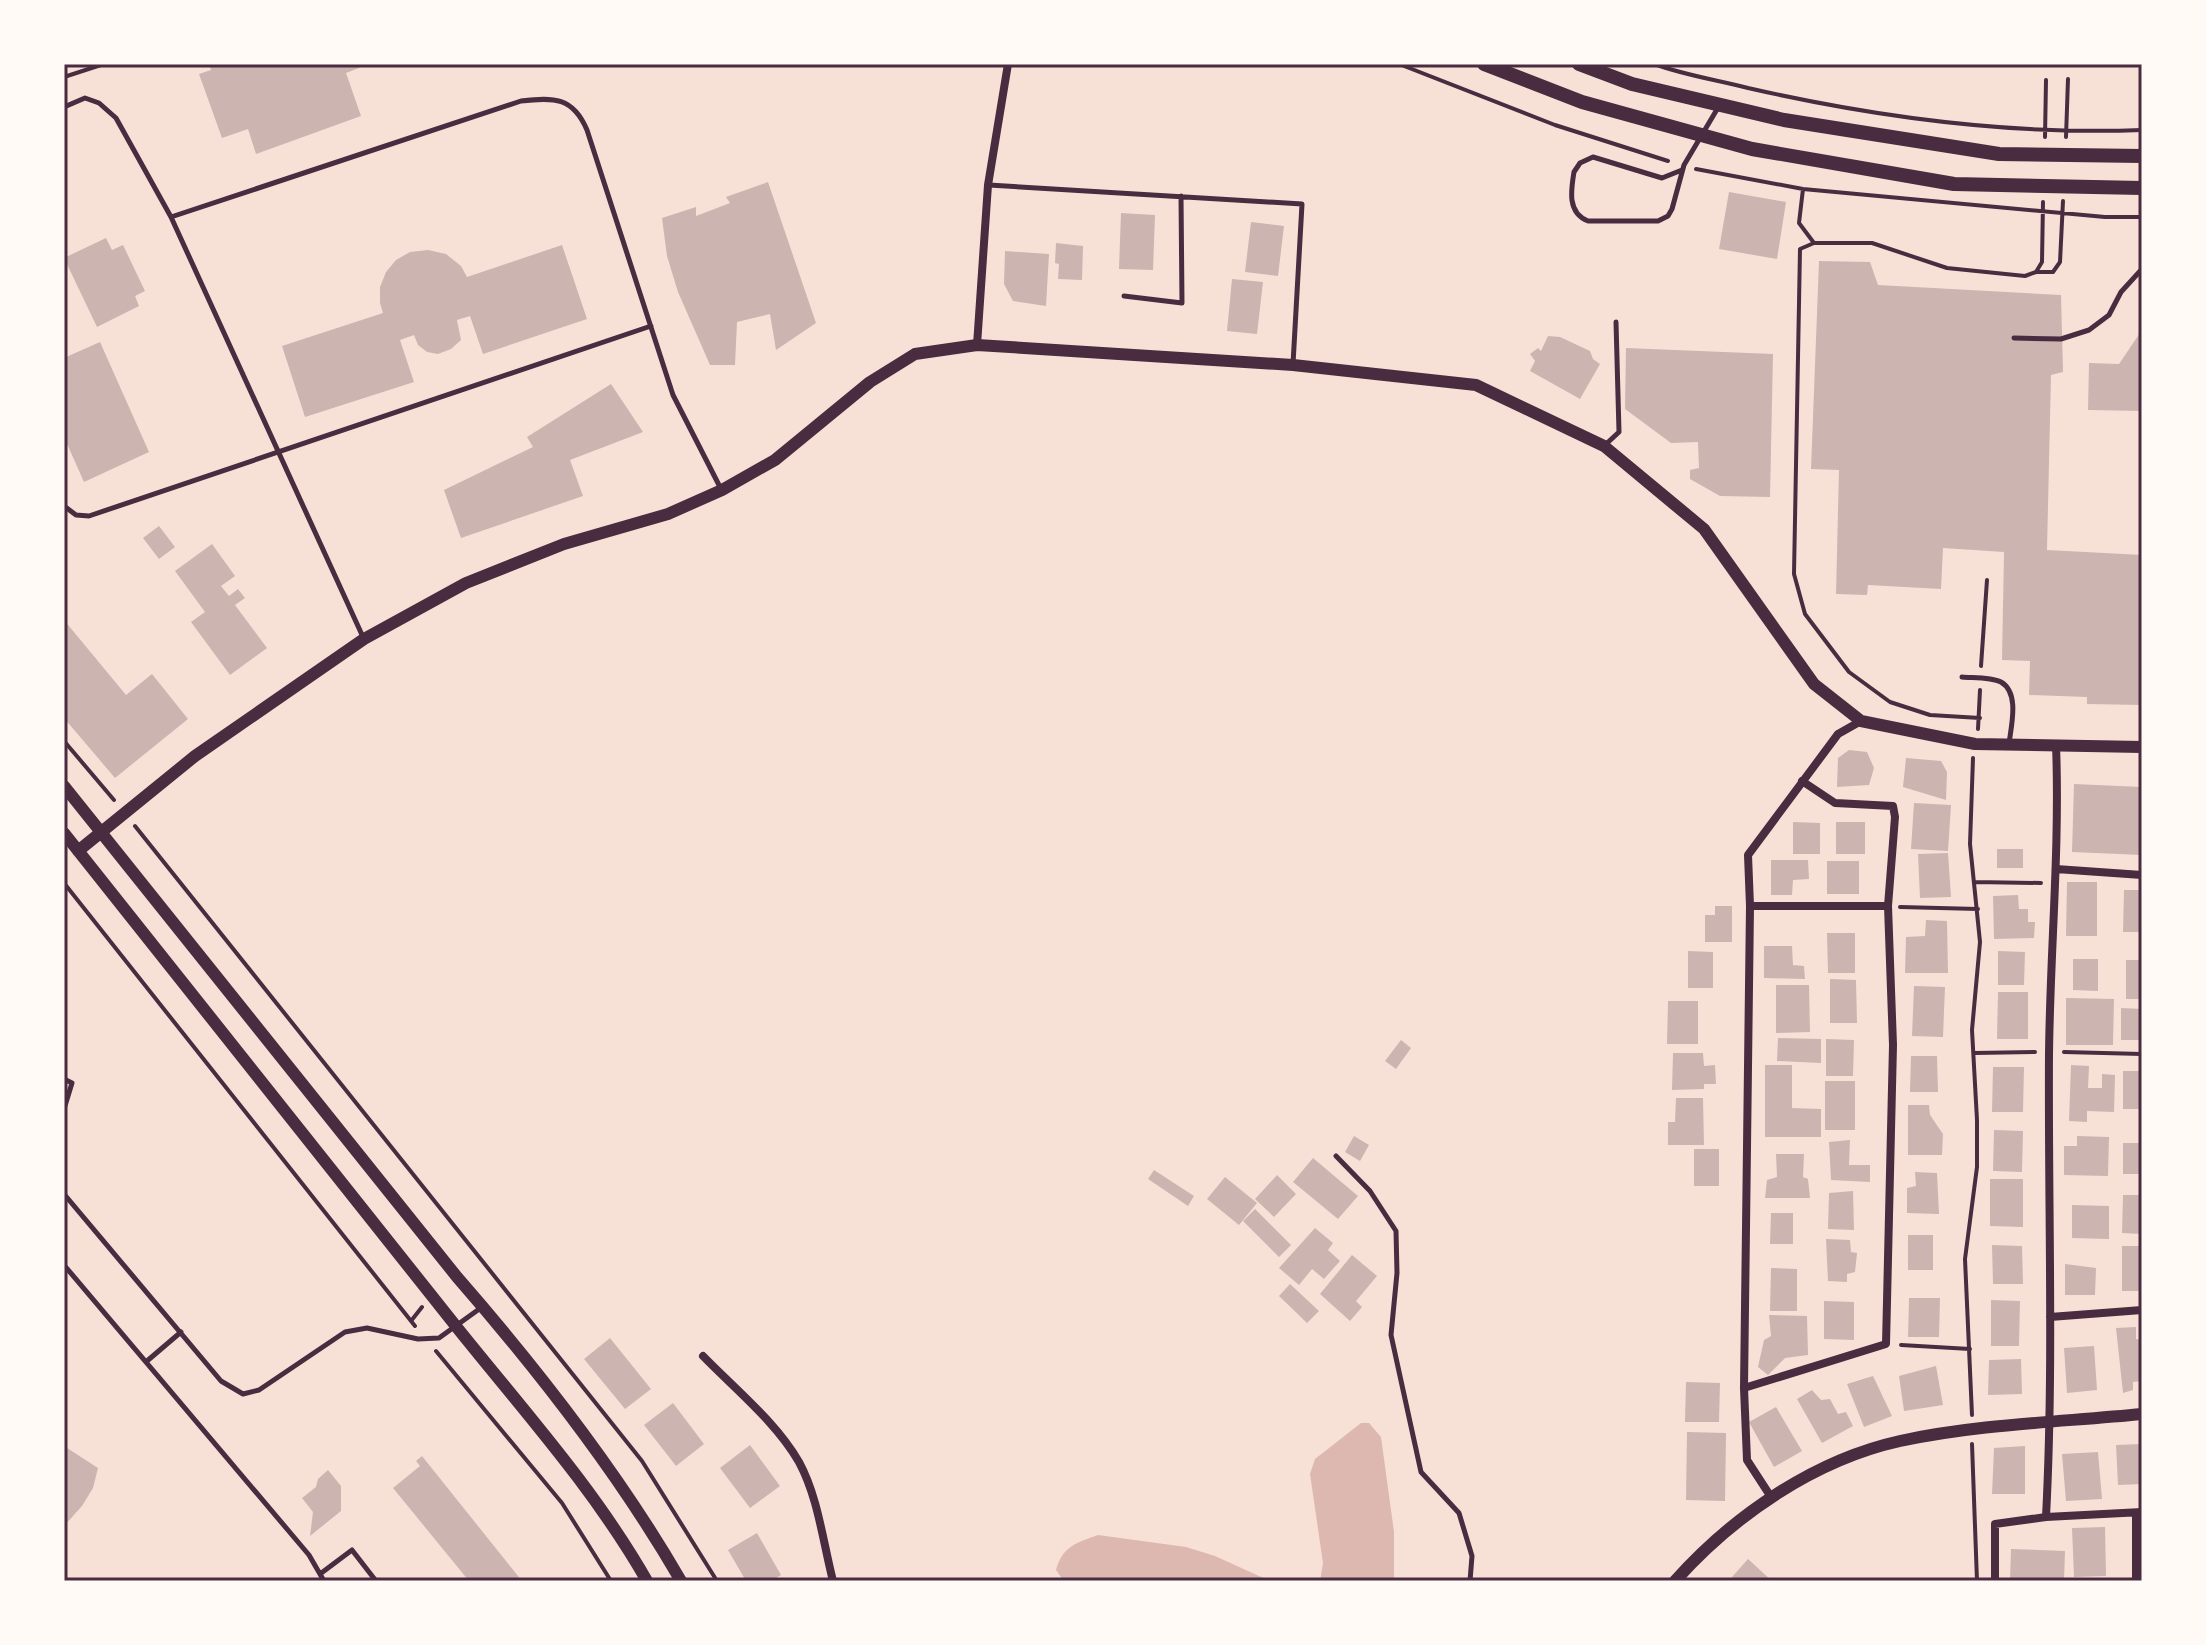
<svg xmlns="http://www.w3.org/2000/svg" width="2206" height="1645" font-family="Inter,sans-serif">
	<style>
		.water { fill: #dcb8b0 }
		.building { fill: #ccb4b1 }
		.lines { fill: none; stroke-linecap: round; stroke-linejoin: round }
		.path { stroke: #4a2c40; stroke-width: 4 }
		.service { stroke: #4a2c40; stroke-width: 5 }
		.minor { stroke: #4a2c40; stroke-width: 8 }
		.tertiary { stroke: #4a2c40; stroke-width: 12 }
		.secondary { stroke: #4a2c40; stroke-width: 14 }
		.neatline { fill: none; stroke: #4a2c40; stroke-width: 3 }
	</style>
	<rect width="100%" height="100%" fill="#f7e1d7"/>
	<!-- water -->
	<path class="water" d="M1361,1423H1369L1381,1437L1394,1532V1581H1320L1323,1563L1310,1474L1315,1459Z
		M1098,1535L1186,1547L1215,1556L1270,1581L1063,1580L1056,1570C1063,1546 1076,1543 1098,1535Z"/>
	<!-- building -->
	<path class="building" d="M209,64H369L346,73L361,116L256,154L248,129L222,138L199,74L211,70Z
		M768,182L816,323L776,350L770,314L737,322L735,365H710L678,292L667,256L662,218L696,207V216L730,203L726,197Z
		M1729,192L1786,202L1777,259L1719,249Z
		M1121,213L1155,215L1153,270L1119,269Z
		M1251,222L1284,226L1278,276L1245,272Z
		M106,238L112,250L123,245L145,291L135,296L139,306L97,327L64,258Z
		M1056,243L1083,246L1082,280L1058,279L1059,264L1055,263Z
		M562,245L587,319L483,354L470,316L457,320L461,340L451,349L438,354L427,352L418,345L414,335L400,340L414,382L305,417L282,346L383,313L380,303V287L386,272L396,260L410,252L428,250L446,254L461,266L467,277Z
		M1005,251L1049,254L1046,306L1013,301L1004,284Z
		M1819,261L1870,262L1878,285L2061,295L2063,372L2051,375L2047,550L2142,555V705L2087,704V697L2029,695L2030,661L2002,660L2004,552L1943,548L1941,589L1868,585L1867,595L1836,594L1839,470L1811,469Z
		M1232,279L1263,282L1257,334L1227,331Z
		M2142,330V411L2088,410L2089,363L2119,364Z
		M1548,336L1560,337L1590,351L1593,359L1600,364L1580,399L1530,371L1535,361L1530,354L1538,348L1541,351Z
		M100,342L149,452L84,482L64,437V358Z
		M1626,348L1773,354L1770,497L1720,496L1690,479V470L1699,468L1698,442L1671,443L1625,409Z
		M611,384L643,432L570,460L583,496L461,538L444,490L533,447L527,437Z
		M159,526L175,547L159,559L143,538Z
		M212,544L235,576L221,586L229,596L238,589L245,598L235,605L267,648L230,675L191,622L205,612L175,571Z
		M64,620L126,695L152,674L188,719L115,778L64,718Z
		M1849,750L1867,752L1874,768L1869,785L1837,787L1838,758Z
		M1906,758L1941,761L1947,772L1946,800L1903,787Z
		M2074,784L2142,787V855L2072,852Z
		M1914,803L1951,805L1948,851L1911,849Z
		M1793,822L1820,823V854H1793Z
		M1836,822H1865V854H1836Z
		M1997,849H2023V868H1997Z
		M1948,853L1951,897L1920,898L1918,854Z
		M1771,860H1808L1809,879L1793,880L1792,895H1771Z
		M1827,861H1859V894H1827Z
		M2067,882H2097V936H2066Z
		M2124,890H2142V932H2123Z
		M2018,895L2019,909H2028V922H2035L2034,938L1994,939L1993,896Z
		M1715,906H1732V942H1705V915H1715Z
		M1926,920L1947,921L1948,973H1905L1906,937L1925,936Z
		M1827,933H1855V973H1828Z
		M1764,946H1792L1793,965L1804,966L1805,979L1764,978Z
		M1688,951L1713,952V988H1688Z
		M1998,951L2025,952L2024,985H1998Z
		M2073,959H2098V991L2073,990Z
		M2126,960H2142V999H2126Z
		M1830,979L1856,980L1857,1023H1830Z
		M1776,985H1809L1810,1032L1776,1033Z
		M1914,986L1945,987L1943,1037L1912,1036Z
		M1998,992H2028V1039H1997Z
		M2066,998L2114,999L2113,1045H2066Z
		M1668,1001H1698V1044H1667Z
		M2121,1008L2142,1009V1040H2121Z
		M1778,1038L1821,1039V1063L1777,1061Z
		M1826,1039L1854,1040L1853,1076H1826Z
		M1401,1040L1411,1048L1396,1069L1385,1061Z
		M1673,1053H1703L1704,1066L1715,1065L1716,1084H1704V1089L1672,1090Z
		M1911,1056H1937L1938,1092H1910Z
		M1765,1065H1792V1108L1821,1109V1137H1765Z
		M2071,1065L2089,1066L2088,1088H2102V1074L2115,1075L2114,1112L2087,1111V1122L2069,1121Z
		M1993,1067H2024L2023,1112H1992Z
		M2123,1071H2142V1109H2123Z
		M1825,1081H1855V1130H1825Z
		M1676,1098H1703L1704,1145H1668V1122H1675Z
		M1908,1105H1929L1930,1115L1943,1134L1942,1155H1908Z
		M1994,1130L2023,1131L2022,1172L1993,1171Z
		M1354,1136L1369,1145L1360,1161L1345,1152Z
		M2077,1136L2109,1137L2108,1176L2064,1175V1146H2077Z
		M1850,1140L1849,1165H1870V1182L1831,1180L1829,1142Z
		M2123,1143H2142V1174H2123Z
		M1694,1149H1719V1186H1694Z
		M1776,1154H1804L1803,1177L1808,1179L1810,1198H1765L1767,1180L1777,1177Z
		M1313,1158L1358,1196L1338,1219L1293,1182Z
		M1154,1170L1194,1196L1188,1206L1148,1179Z
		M1915,1172L1937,1173L1939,1214L1907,1213V1188L1916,1186Z
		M1277,1175L1296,1194L1274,1217L1255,1199Z
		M1225,1177L1257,1203L1239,1225L1207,1199Z
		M1990,1179H2023V1227L1990,1226Z
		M1853,1191L1854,1230L1828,1229L1829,1193Z
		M2123,1195H2142V1234L2122,1233Z
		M2072,1205L2109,1206V1239L2072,1238Z
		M1255,1209L1291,1245L1279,1257L1243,1221Z
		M1771,1213H1793V1244H1770Z
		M1315,1228L1333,1243L1328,1250L1340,1261L1324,1279L1312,1269L1299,1285L1279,1268Z
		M1908,1235H1933V1270H1908Z
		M1826,1239L1850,1240L1851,1252L1857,1253L1855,1272L1847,1274V1282L1828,1281Z
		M1992,1245L2022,1246L2023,1284H1993Z
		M2122,1246H2142V1291H2122Z
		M1352,1255L1377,1276L1356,1301L1362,1307L1350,1321L1320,1294Z
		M2065,1264L2096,1268L2095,1295H2065Z
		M1771,1268L1797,1269V1311H1770Z
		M1290,1284L1319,1311L1307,1323L1279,1296Z
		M1909,1298H1940L1939,1337H1908Z
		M1991,1300L2020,1301L2019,1346H1991Z
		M1824,1301L1854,1302V1340L1824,1339Z
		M1769,1315L1807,1316L1808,1355L1785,1358L1768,1375L1758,1367L1764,1340L1771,1336Z
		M2136,1327V1339L2142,1340V1381L2133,1382V1390L2123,1393L2116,1328Z
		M610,1338L651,1389L625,1409L584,1359Z
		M2094,1346L2097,1390L2067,1393L2064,1348Z
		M2021,1359L2022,1394L1988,1395L1989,1360Z
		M1936,1366L1943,1405L1904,1411L1899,1376Z
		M1873,1376L1892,1416L1864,1427L1847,1384Z
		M1686,1382L1720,1383L1719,1422H1685Z
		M1812,1390L1821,1400L1830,1399L1838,1414L1846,1412L1853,1426L1822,1443L1797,1399Z
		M673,1403L704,1444L676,1466L644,1425Z
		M1776,1407L1802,1451L1774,1467L1749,1422Z
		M1687,1432L1726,1433L1725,1501L1686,1500Z
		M2142,1444V1484L2118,1485L2116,1445Z
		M750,1445L780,1486L750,1508L720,1468Z
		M64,1446L98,1468L93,1488L82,1506L64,1526Z
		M2025,1446V1494H1992L1994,1448Z
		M2098,1452L2102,1499L2066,1501L2062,1454Z
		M422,1456L522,1581H469L393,1488L420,1466L416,1461Z
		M328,1470L341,1486V1511L310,1536L313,1512L302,1498L316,1487L318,1479Z
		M2105,1527L2106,1576L2074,1577L2072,1528Z
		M757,1533L781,1575L771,1581H746L728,1550Z
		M2011,1549L2065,1551L2064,1581H2010Z
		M1748,1559L1772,1581H1736L1732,1577Z"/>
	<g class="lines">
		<!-- path -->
		<path class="path" d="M1399,64L1555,125L1668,161
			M1654,64C1684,75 1717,80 1748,88C1875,117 2012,135 2142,130
			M64,77L104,64
			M2045,137L2046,80
			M2066,137L2068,79
			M1696,169L1803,189L2105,217H2142
			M1803,189L1799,223L1814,243H1872L1947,268L2025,276L2036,272H2053L2060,262L2063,201
			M1814,243L1800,249L1794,574L1805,614L1849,672L1890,702L1930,715L1980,718
			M2036,272L2042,262L2043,202
			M1981,666L1987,580
			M1978,729L1980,690
			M64,741L114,800
			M135,826L642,1461L717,1581
			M1975,882L2041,883
			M64,883L415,1326
			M1900,907L1978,909
			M2064,1052L2142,1054
			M1974,1053L2035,1052
			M411,1321L422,1307
			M1901,1345L1970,1349
			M436,1351L562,1503L611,1581
			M1972,1415L1965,1259L1977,1167V1120L1972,1030L1980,942L1970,844L1973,758
			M1972,1444L1977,1581"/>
		<!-- service -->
		<path class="service" d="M64,107L85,98L99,103L116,118L171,217L363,637
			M1682,170L1662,178L1593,157L1580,163L1574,172C1571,190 1567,213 1588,221H1658L1668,216L1672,209L1684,165L1719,106
			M989,185L1302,204L1293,364
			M171,217L521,101C554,97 573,97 587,130L673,395L721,489
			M1124,296L1182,303L1181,196
			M2014,338L2061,339L2089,330L2109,315L2121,292L2142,269
			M1604,446L1619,432L1616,322
			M64,506L76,515L89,516L651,326
			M1962,677C1973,678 1991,677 2001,682C2020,693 2011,726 2009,744
			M64,1079L72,1083L64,1109
			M1336,1156L1370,1191L1396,1231L1397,1273L1391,1335L1421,1472L1459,1513L1472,1556L1470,1581
			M64,1194L221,1381L243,1394L259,1390L345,1332L367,1328L418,1339L439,1338L482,1307
			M64,1265L309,1555L324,1581
			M147,1361L181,1332
			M320,1574L352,1550L376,1581"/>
		<!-- minor -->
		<path class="minor" d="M977,345L988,185L1008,64
			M2056,869L2142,875
			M1750,906H1888
			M2050,1317L2142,1310
			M703,1356C735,1389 776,1422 799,1462C818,1497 823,1542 833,1581
			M1744,1388L1886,1344L1893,1045L1888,906L1895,817L1893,806L1835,803L1802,781
			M1771,1497L1747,1460L1744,1388L1750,906L1748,855L1838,734L1861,721
			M2046,1517C2054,1363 2048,1209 2049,1055C2050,952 2060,849 2056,745
			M1995,1581V1524L2046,1517L2142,1512
			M2136,1581V1513"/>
		<!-- tertiary -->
		<path class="tertiary" d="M64,786L457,1277C539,1371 618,1472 681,1581
			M64,833C195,997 324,1162 455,1325C522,1409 594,1488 647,1581
			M78,851L195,756L364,639L466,583L564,544L668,514L722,490L775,460L870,382L915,354L977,345L1293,365L1476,385L1604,446L1704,529L1814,684L1861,721L1975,744L2142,747
			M1675,1581C1733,1516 1814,1460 1900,1441C1979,1424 2061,1422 2142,1414"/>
		<!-- secondary -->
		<path class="secondary" d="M1484,64L1582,102L1752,149L1954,184L2142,188
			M1579,64L1632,84L1784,120L1999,154L2142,156"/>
	</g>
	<!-- border -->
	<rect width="2206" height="1645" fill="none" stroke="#fffaf5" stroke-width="132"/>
	<rect x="66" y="66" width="2074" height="1513" class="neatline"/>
</svg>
